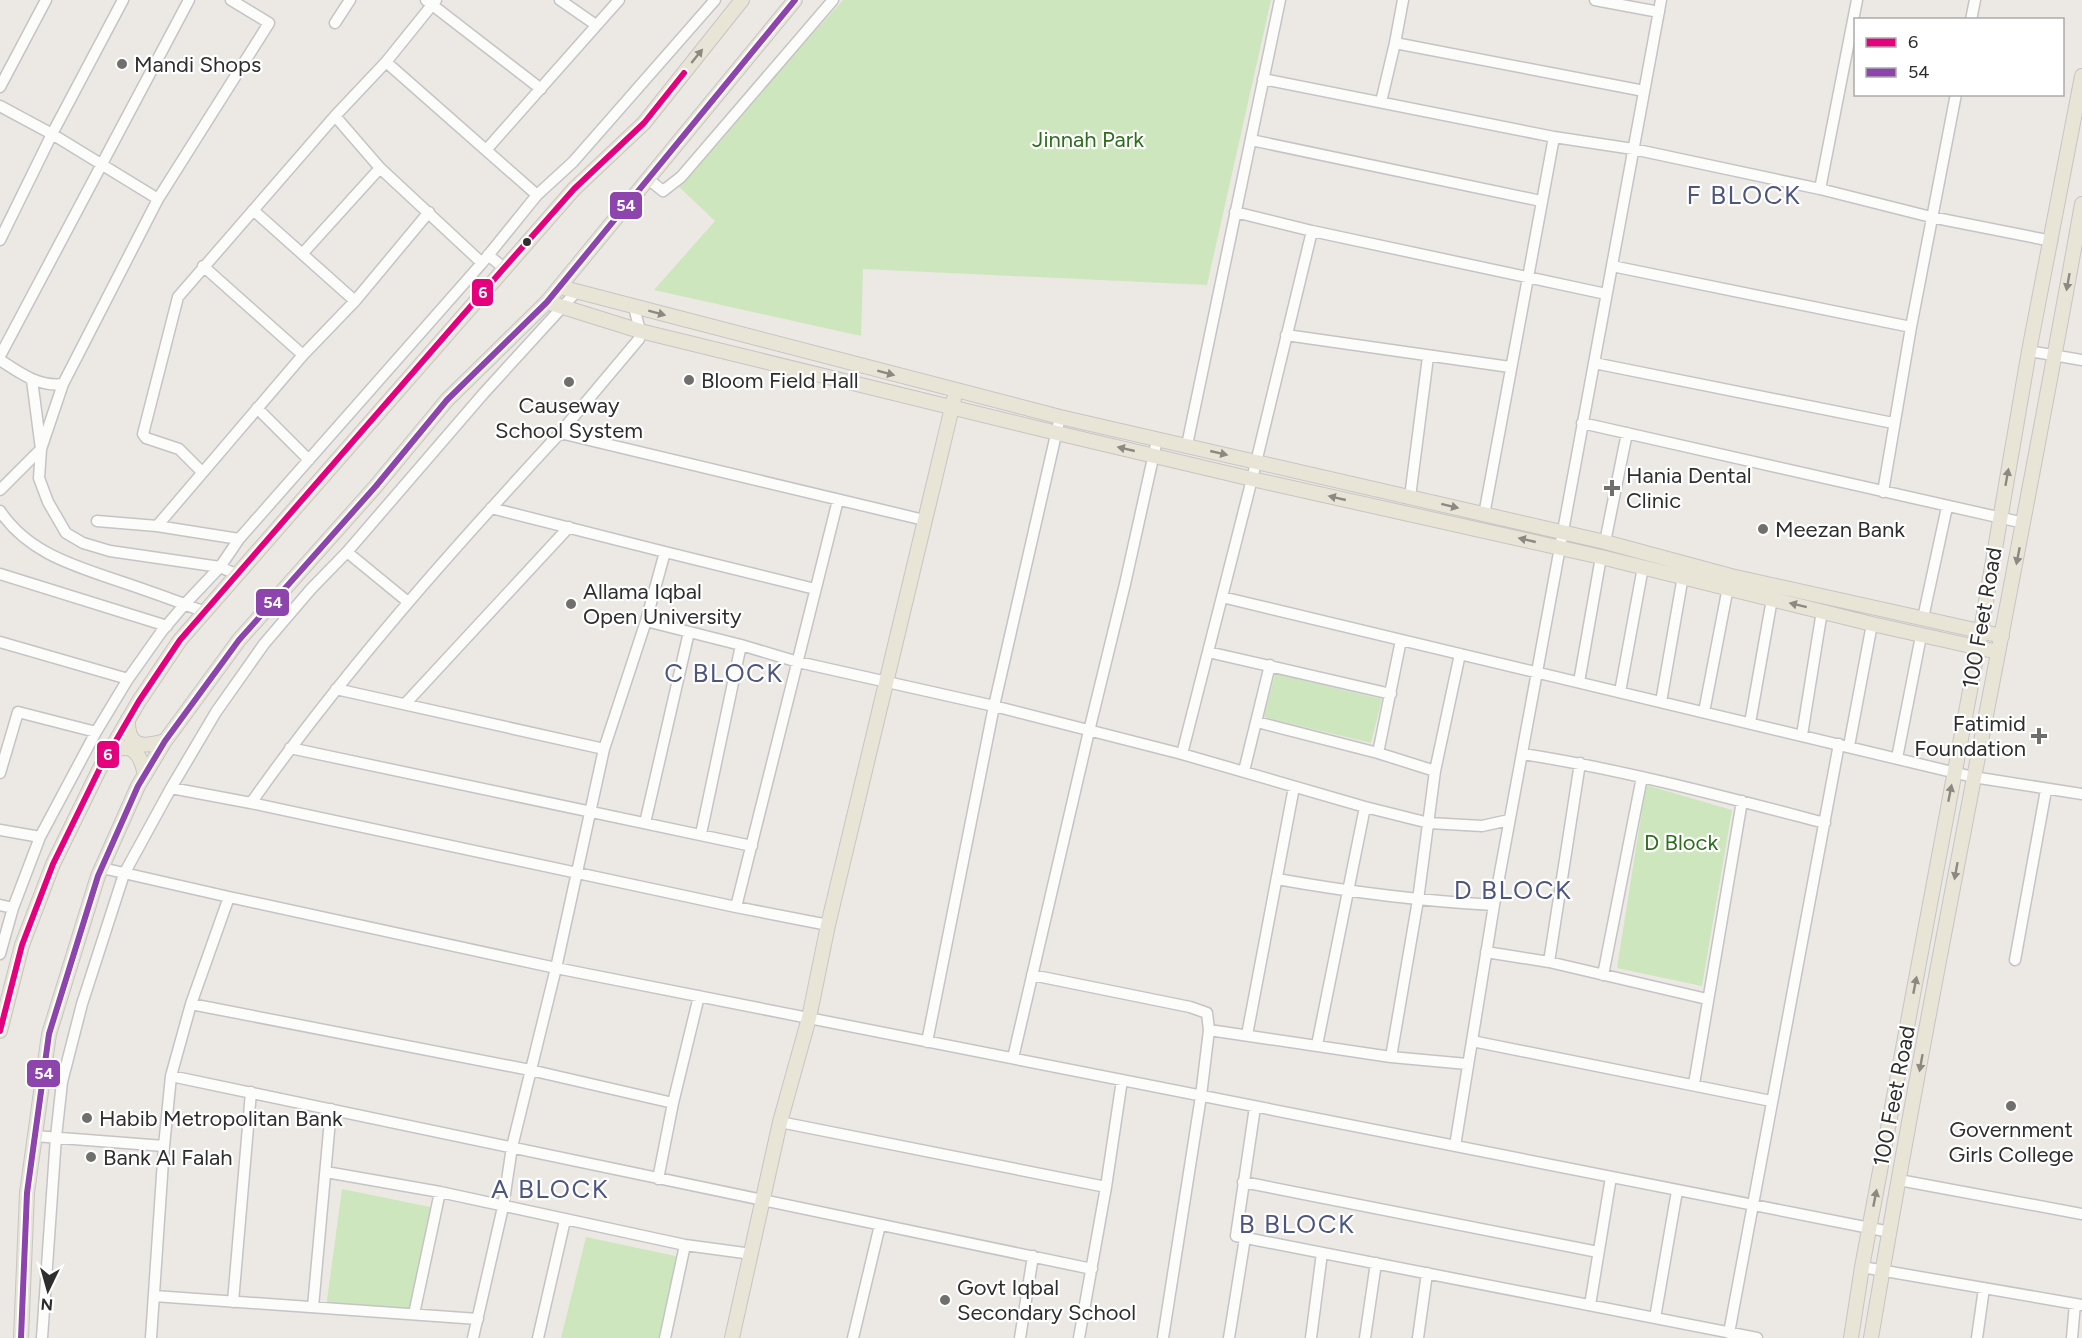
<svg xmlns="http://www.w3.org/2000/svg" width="2082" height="1338" font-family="Figtree,sans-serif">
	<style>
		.park { fill: #cee6be }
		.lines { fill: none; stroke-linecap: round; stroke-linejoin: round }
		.minor-casing { stroke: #c5c4c5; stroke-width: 13 }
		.major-casing { stroke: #c6c5c4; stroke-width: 16 }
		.minor { stroke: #fcfcfb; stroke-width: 10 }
		.major { stroke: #e8e4d6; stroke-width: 14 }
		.bus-1-casing { stroke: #fff; stroke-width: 10 }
		.bus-2-casing { stroke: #fff; stroke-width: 10 }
		.bus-1 { stroke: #e5007d; stroke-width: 6 }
		.bus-2 { stroke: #8e44ad; stroke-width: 6 }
		.oneway { fill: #8b8982 }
		.poi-dot { fill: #706f6e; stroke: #fff; stroke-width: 2 }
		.bus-dot { fill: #2e2e2e; stroke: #fff; stroke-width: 2 }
		.labels { text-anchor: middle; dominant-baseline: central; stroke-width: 4.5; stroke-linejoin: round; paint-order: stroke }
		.poi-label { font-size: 22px; fill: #2e2e2e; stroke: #fff; text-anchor: start }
		.park-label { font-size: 22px; fill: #2c6e1b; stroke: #fff }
		.street-label { font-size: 22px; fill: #2e2e2e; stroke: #fff }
		.quarter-label { font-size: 26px; letter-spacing: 1.5px; fill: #4d5680; stroke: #fff }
		.line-badge { stroke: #fff; stroke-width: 2 }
		.badge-label { font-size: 16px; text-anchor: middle; font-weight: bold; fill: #fff }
	</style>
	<rect width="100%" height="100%" fill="#ece8e4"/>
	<!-- park -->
	<path class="park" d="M843,0H1271L1207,285L863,269L861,336L654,290L715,221L678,186L685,176Z
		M1275,674L1382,699L1371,743L1264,717Z
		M1646,785L1732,810L1702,986L1617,968Z
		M342,1189L440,1209L419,1315L326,1308Z
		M586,1237L680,1257L664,1338H561Z"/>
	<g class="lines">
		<defs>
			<path id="minor" d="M426,0L541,89
				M560,0L596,25
				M1595,0L1659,12
				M1971,20L1975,0
				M335,23L350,0
				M1395,43L1644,91
				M386,62L537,195
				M1263,79L1554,137L1633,149L1820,189L1931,217L2052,241
				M0,87L46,0
				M1381,102L1395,43L1403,0
				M0,106L52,134L158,199
				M335,116L380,168L482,263
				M1251,140L1541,201
				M487,149L619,0
				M648,179L663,191L681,177L833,0
				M1820,189L1857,0
				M253,210L355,301
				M1235,212L1312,231L1606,294
				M0,240L52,134L123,0
				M303,253L380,168
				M488,255L504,268
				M203,266L303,355
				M1612,266L1911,327
				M1286,335L1510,367
				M2029,351L2082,360
				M0,356L189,0
				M0,360C20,373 38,387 63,384L158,199L269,23L231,0
				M1594,363L1893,423
				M32,380L41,449L39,478L48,502L66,533L83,543L110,551L220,567L236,574
				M257,408L309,460
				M1582,423L2024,523
				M560,433L639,339L640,331L634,307
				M1187,445L1280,0
				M202,472L179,449L146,438L143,434L178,297L335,116L386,62L436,0
				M0,490L41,449L63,384
				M1883,492L1911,327L1956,94
				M1410,497L1428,357
				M491,508L665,552
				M0,511C27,551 69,564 113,579C143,589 174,600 205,612
				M1484,515L1554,137
				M97,521L157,526L239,539
				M157,526L303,355L355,301L429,212
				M1605,542L1627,433
				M347,552L408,602
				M0,574L167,626
				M1222,597L1973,777L2082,794
				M1923,618L1947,507
				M646,621L741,645L798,662L994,706L1182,754L1365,807L1429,823L1482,826L1509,820
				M0,642L128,679
				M1208,652L1391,694
				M1579,682L1601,557
				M336,689L604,749
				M1620,692L1643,567
				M1661,702L1683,576
				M406,703L569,527
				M1704,712L1729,582
				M1257,722L1378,753L1435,771
				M1750,723L1772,599
				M1802,735L1822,611
				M1849,746L1872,624
				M290,748L752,846
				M1378,753L1401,640
				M1182,754L1252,479L1312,231
				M1523,754C1625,770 1725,797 1825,823
				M1897,758L1921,636
				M1244,771L1270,665
				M0,773L18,712L96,732
				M171,788L251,803C344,671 451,551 560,433L924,520
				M251,803L736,907L828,925
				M645,823L689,632
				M0,830L40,837
				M701,834L741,645
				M102,868L229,897L556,968L1890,1232
				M1277,879C1350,892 1421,901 1494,905
				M0,905L13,908
				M736,907L838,500
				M1486,952L1549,962L1707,999
				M0,954L13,908L40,837L96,732L128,679L162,631L185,604L220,567L239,539L482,263L537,195L573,162L715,0
				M2015,960L2046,790
				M1549,962L1580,763
				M1032,975L1190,1007L1207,1013L1209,1030L1201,1096L1163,1338
				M1603,975L1642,777
				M191,1004L530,1070L673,1103
				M1209,1030L1391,1057L1467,1064
				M1247,1035L1294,787
				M1472,1041L1771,1101
				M927,1042L994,706L1060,417
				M1317,1045L1365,807
				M1391,1057L1418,900L1435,771L1460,654
				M1013,1058L1089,731L1125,584L1157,440
				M171,1076L1092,1269
				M1694,1084L1742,801
				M1255,1107L1236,1236L1757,1338
				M780,1122L1106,1187
				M35,1136L164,1146
				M1455,1146L1494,905L1661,0
				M326,1172L440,1192L685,1245L752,1254
				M658,1179L673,1103L699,996
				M1899,1180L2082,1214
				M1243,1182L1598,1252
				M1862,1267L2082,1305
				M154,1296L478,1319
				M233,1302L251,1092
				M1590,1305L1611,1177
				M313,1307L331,1109
				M414,1314L440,1192
				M1655,1318L1677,1191
				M1729,1333L1839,744
				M42,1338L56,1137L62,1082L82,1004L124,874L171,788L216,712L264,644L311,589L347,552L484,393L577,291
				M151,1338L164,1146L171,1076L191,1004L229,897
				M473,1338L503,1207L512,1147L556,968L604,749L646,621L665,552L815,589
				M538,1338L565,1220
				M665,1338L685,1245
				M853,1338L880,1225
				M1020,1338L1033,1256
				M1079,1338L1106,1187L1122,1080
				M1229,1338L1245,1238
				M1311,1338L1322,1253
				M1365,1338L1376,1263
				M1418,1338L1427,1273
				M1977,1338L1984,1288
				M2072,1338L2075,1304"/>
			<path id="major" d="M560,287L1060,417L1605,542L1731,576L2002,636
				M547,302L640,331L1057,433L1252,479L1601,557L1872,624L1998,652
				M128,719C127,747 142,748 165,741
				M109,753C132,741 140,752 145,775
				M0,1031L22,945L53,864L100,768L139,701L180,640L574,189L644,123L742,0
				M21,1338L27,1193L49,1034L98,876L138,786L165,741L239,640L376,486L447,400L547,302L795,0
				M732,1338L780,1122L809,1018L828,925L954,399
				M1851,1338L1862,1267L1978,648L2029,351L2082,76
				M1871,1338C1935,959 2015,582 2082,204"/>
		</defs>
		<!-- minor casing -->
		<use href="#minor" class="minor-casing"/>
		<!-- major casing -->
		<use href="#major" class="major-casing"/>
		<!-- minor -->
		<use href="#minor" class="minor"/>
		<!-- major -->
		<use href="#major" class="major"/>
		<defs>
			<path id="bus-1" d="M0,1031L22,945L53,864L100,768L139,701L180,640L504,268L574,189L644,123L684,73"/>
			<path id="bus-2" d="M21,1338L27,1193L49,1034L98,876L138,786L165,741L239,640L376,486L447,400L547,302L795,0"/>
		</defs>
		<!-- bus-1 casing -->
		<use href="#bus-1" class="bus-1-casing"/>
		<!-- bus-2 casing -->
		<use href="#bus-2" class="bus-2-casing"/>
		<!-- bus-1 -->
		<use href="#bus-1" class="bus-1"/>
		<!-- bus-2 -->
		<use href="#bus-2" class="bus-2"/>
	</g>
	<!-- one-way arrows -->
	<defs><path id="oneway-solid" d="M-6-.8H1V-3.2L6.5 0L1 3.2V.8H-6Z" transform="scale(1.5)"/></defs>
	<g class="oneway">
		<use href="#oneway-solid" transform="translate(697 56) rotate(-51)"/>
		<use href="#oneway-solid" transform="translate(2068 282) rotate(100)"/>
		<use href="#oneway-solid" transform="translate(657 313) rotate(15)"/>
		<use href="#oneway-solid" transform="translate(886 373) rotate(15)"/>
		<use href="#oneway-solid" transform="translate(1126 449) rotate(-167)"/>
		<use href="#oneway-solid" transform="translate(1219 453) rotate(13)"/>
		<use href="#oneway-solid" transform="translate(2007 477) rotate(-80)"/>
		<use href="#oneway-solid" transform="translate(1337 498) rotate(-167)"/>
		<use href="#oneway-solid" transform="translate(1450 506) rotate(14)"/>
		<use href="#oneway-solid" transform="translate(1527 540) rotate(-167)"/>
		<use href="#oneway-solid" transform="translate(2018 556) rotate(101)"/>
		<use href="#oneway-solid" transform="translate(1798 605) rotate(-166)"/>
		<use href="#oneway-solid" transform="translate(1950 793) rotate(-79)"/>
		<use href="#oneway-solid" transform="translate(1956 871) rotate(100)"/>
		<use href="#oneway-solid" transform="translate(1915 985) rotate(-79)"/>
		<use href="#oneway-solid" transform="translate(1921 1063) rotate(100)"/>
		<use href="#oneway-solid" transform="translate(1875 1198) rotate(-79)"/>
	</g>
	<!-- markers -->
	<g class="poi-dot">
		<circle cx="122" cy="64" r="6"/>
		<circle cx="689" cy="380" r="6"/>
		<circle cx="569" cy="382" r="6"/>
		<path d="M1609 479h6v6h6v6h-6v6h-6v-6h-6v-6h6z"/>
		<circle cx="1763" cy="529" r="6"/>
		<circle cx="571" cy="604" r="6"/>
		<path d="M2036 727h6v6h6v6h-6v6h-6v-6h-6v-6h6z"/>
		<circle cx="2011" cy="1106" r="6"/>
		<circle cx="87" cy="1118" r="6"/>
		<circle cx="91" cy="1157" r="6"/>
		<circle cx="945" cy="1300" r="6"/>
	</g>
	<circle class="bus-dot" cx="527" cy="242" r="5"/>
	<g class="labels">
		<!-- poi labels -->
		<g class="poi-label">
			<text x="134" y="64">Mandi Shops</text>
			<text x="701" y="380">Bloom Field Hall</text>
			<text x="569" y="405" text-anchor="middle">Causeway<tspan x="569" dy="25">School System</tspan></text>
			<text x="1626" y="475">Hania Dental<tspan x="1626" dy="25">Clinic</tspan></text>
			<text x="1775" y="529">Meezan Bank</text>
			<text x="583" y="591">Allama Iqbal<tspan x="583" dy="25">Open University</tspan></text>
			<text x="2026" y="723" text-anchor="end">Fatimid<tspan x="2026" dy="25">Foundation</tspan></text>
			<text x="99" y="1118">Habib Metropolitan Bank</text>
			<text x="2011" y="1129" text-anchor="middle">Government<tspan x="2011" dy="25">Girls College</tspan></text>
			<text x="103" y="1157">Bank Al Falah</text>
			<text x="957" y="1287">Govt Iqbal<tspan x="957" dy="25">Secondary School</tspan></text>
		</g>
		<!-- park labels -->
		<g class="park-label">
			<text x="1088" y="139">Jinnah Park</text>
			<text x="1681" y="842">D Block</text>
		</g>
		<!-- street labels -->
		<g class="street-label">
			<text transform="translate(1982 618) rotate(-80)">100 Feet Road</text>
			<text transform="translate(1894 1096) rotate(-79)">100 Feet Road</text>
		</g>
		<!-- quarter labels -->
		<g class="quarter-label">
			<text x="1744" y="195">F BLOCK</text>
			<text x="724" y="673">C BLOCK</text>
			<text x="1513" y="890">D BLOCK</text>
			<text x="550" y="1189">A BLOCK</text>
			<text x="1297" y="1224">B BLOCK</text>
		</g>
	</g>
	<g class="line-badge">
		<rect x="609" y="191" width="34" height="29" rx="6" fill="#8e44ad"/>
		<rect x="471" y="278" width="23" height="29" rx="6" fill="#e5007d"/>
		<rect x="255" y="588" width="35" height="29" rx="6" fill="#8e44ad"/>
		<rect x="96" y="740" width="24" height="29" rx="6" fill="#e5007d"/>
		<rect x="26" y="1059" width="35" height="29" rx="6" fill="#8e44ad"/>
	</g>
	<g class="badge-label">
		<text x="626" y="211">54</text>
		<text x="483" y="298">6</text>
		<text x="273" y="608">54</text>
		<text x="108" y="760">6</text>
		<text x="44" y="1079">54</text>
	</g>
	<!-- legend -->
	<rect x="1854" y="18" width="210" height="78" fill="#ffffff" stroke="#ababab" stroke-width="1.5"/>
	<rect x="1866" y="38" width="30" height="9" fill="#e5007d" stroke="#ababab" stroke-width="1.5"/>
	<text x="1908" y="48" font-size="18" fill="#2e2e2e">6</text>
	<rect x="1866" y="68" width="30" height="9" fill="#8e44ad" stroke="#ababab" stroke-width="1.5"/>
	<text x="1908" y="78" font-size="18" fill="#2e2e2e">54</text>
	<!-- north arrow -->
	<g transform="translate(48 1290) rotate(185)" stroke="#ffffff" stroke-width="4.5" paint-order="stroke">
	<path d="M0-4.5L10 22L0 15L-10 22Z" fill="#2e2e2e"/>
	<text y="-9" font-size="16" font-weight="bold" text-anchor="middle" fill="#2e2e2e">N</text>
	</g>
</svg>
